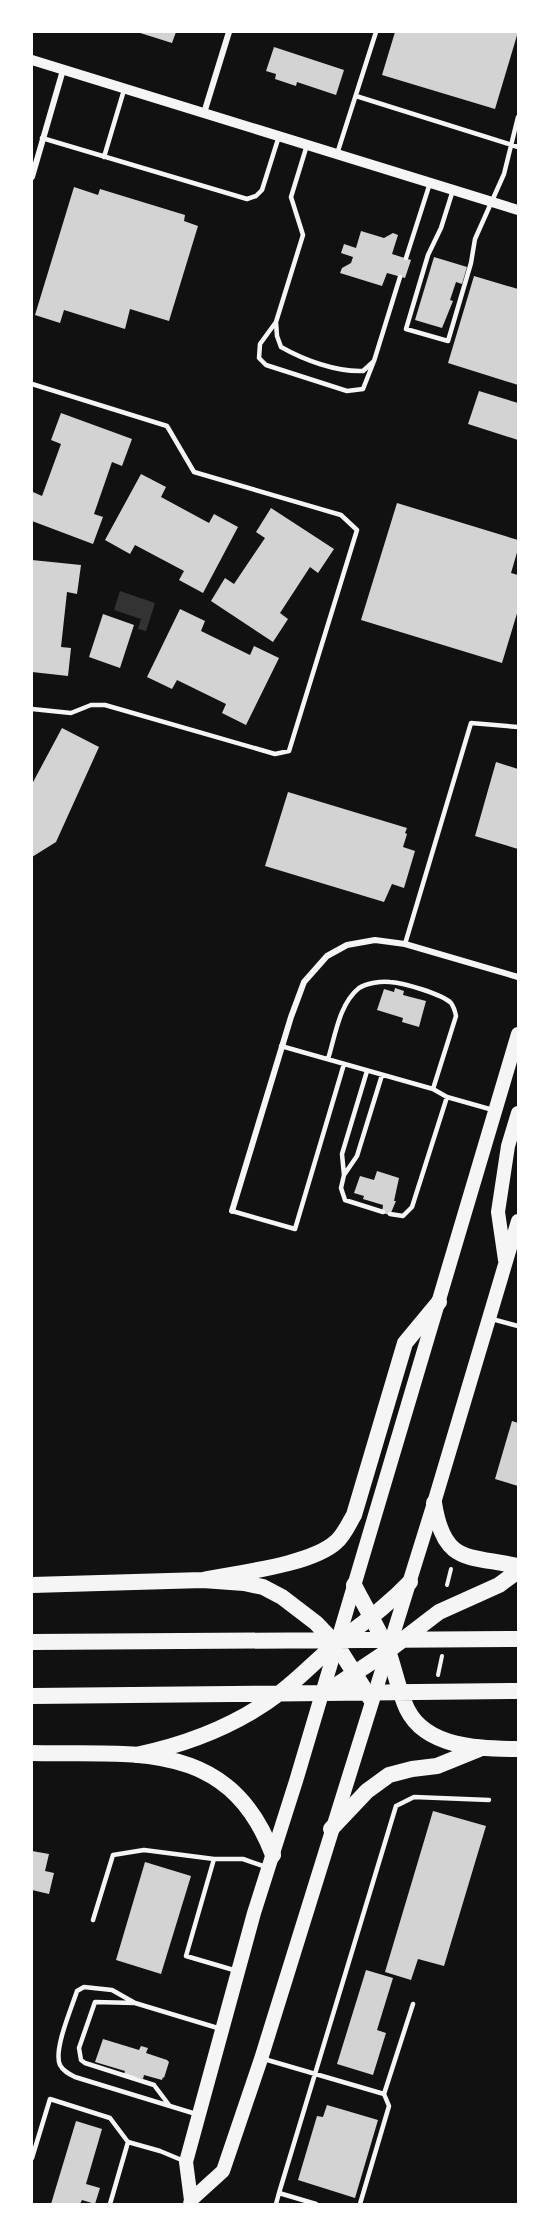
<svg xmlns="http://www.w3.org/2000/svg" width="550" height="2236" font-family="'Archivo Narrow',sans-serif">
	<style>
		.water { fill: #333 }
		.building { fill: #d3d3d3 }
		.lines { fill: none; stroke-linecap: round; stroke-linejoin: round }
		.path { stroke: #f5f5f5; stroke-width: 4 }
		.service { stroke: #f5f5f5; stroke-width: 4.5 }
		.minor { stroke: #f5f5f5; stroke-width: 6 }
		.tertiary { stroke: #f5f5f5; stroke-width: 10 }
		.primary { stroke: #f5f5f5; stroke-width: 14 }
		.motorway { stroke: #f5f5f5; stroke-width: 16 }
	</style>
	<rect width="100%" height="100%" fill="#111"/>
	<!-- water -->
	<path class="water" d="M120,591L155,603L146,631L138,629L141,619L114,610Z"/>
	<!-- building -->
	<path class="building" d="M137,32H176L172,43Z
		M395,32H518L495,109L382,75Z
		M274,47L344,70L336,95L297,82L296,86L275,79L276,74L266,71Z
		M74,187L98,195L100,189L185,215L184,221L198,226L169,321L130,309L125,329L64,310L60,323L35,315Z
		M361,231L384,238L393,233L398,235L392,254L411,260L405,278L387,273L382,286L340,273L342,268L351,263L353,257L341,253L344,244L356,248Z
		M434,257L467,267L462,284L456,282L450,300L453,301L442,328L415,320Z
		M474,276L518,289V385L448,363Z
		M479,391L518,403V440L468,424Z
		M61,413L132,439L122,466L112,462L94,514L103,517L93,544L32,521L33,492L42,496L61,444L51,440Z
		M141,474L166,487L161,497L209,523L214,514L238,527L203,593L179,580L184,571L135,545L130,554L105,540Z
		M397,503L518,540V549L511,573L518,575V610L502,663L361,620Z
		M271,508L334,549L318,573L310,567L280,613L288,619L273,642L211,601L225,578L234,584L265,538L256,532Z
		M32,560L81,565L77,594L67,592L61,647L71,648L68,676L32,672Z
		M180,609L205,621L201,631L250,655L254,646L279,658L246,725L222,713L226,704L177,680L172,689L147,677Z
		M103,614L134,625L120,668L89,657Z
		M62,728L99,747L56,842L32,857V784Z
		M496,762L518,769V849L475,836Z
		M288,792L407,828L405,833L407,834L403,847L415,851L404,888L392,884L384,902L265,866Z
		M395,988L404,991L403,995L426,1001L419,1027L402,1022L403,1018L377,1010L384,989L394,992Z
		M377,1171L399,1178L394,1201H396L390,1215L382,1213L383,1205L363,1199L364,1196L354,1193L360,1176L374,1180Z
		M512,1421L518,1423V1486L495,1479Z
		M433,1811L486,1826L444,1966L418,1959L411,1980L385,1972Z
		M32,1851L49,1854L45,1871L54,1873L49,1894L32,1890Z
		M145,1862L191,1876L161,1974L116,1960Z
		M366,1970L393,1978L377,2030L386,2033L373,2075L337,2064Z
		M103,2039L139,2050L141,2046L148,2048L146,2053L167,2060L169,2062L164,2078L163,2077L162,2080L144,2075L143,2079L124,2074L125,2071L95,2062Z
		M327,2105L378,2120L355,2198L298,2180L317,2116L323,2117Z
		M76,2121L102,2129L86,2184L100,2188L95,2204L82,2200L80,2204H51Z"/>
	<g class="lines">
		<!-- path -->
		<path class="path" d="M447,1585L451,1569
			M438,1675L442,1656"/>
		<!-- service -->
		<path class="service" d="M356,96L518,147
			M42,138L247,199L256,196L262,190L279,136
			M307,145L291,197L303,235L276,322L260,344L259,358L266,365L347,391L363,389L374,361
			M337,154L376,32
			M104,157L124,90
			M453,190L441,228L428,255L406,329L448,341L471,263L475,239L504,174L518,117
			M406,258L430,183
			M276,322L277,336L281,347C304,360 336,372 363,371L374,361L400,277
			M32,384L167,426L194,472L341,515L357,530L289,751L275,754L105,705H91L71,713L32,709
			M405,944L471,723L518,727
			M281,1046L433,1089L447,1097L493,1110
			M328,1059C335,1037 339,1004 359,988C367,983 381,981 390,982C404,983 442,994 451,1003C454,1007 455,1011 456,1016L433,1089
			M367,1071L342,1154L344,1175L341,1188L345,1200L383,1212
			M344,1175L357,1156L382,1075
			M232,1211L295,1229L344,1064
			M390,1214L403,1216L412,1207L447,1097
			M492,1319L518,1326
			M93,1920L113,1855L144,1850L214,1859
			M237,1971L186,1956L214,1859H243L266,1867
			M135,2003L95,2002L79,2048L81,2060L85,2063L154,2085L169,2105
			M264,2059L384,2094L389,2106L360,2204
			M384,2094L413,2004
			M196,2114L75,2077C69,2074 63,2071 60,2065C53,2050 72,2007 77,1991L84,1987L112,1990L135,2003L221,2029
			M32,2158L50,2099L110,2118L128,2142
			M279,2193L396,1806L414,1797L489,1800
			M110,2204L128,2142L160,2151L184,2161
			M276,2204L279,2193L316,2204"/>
		<!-- minor -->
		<path class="minor" d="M204,113L229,32
			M32,177L63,70
			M232,1211L291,1017L304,982L327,956L347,945L375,940L405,944L518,977"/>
		<!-- tertiary -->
		<path class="tertiary" d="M32,60L518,210"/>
		<!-- primary -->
		<path class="primary" d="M505,1260L498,1212L508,1146L518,1113
			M191,2200L223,2171L261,2059L434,1503L518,1221
			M190,2204L191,2200L186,2162L254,1913L296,1781L518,1034"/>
		<!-- motorway -->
		<path class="motorway" d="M434,1503C444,1565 468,1555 518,1566
			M203,1580C236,1573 311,1565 336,1542C344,1535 348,1525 354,1515L405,1343L439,1302
			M32,1585L203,1580L244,1583L263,1587L282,1597L316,1623L336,1644L370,1698
			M354,1585C365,1607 379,1629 388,1651C395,1670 398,1690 407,1709C426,1748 481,1749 518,1749
			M32,1642L518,1639
			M325,1693L388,1651L439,1612L499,1585L518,1571
			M32,1696L518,1691
			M32,1753C134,1755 229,1738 273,1855
			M136,1755C189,1744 238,1725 281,1692C301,1677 317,1659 336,1644C364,1622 385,1608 410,1582
			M331,1829L367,1791L389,1775L412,1769L437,1766L479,1749"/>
	</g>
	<!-- border -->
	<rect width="550" height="2236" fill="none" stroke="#ffffff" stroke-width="66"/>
</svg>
